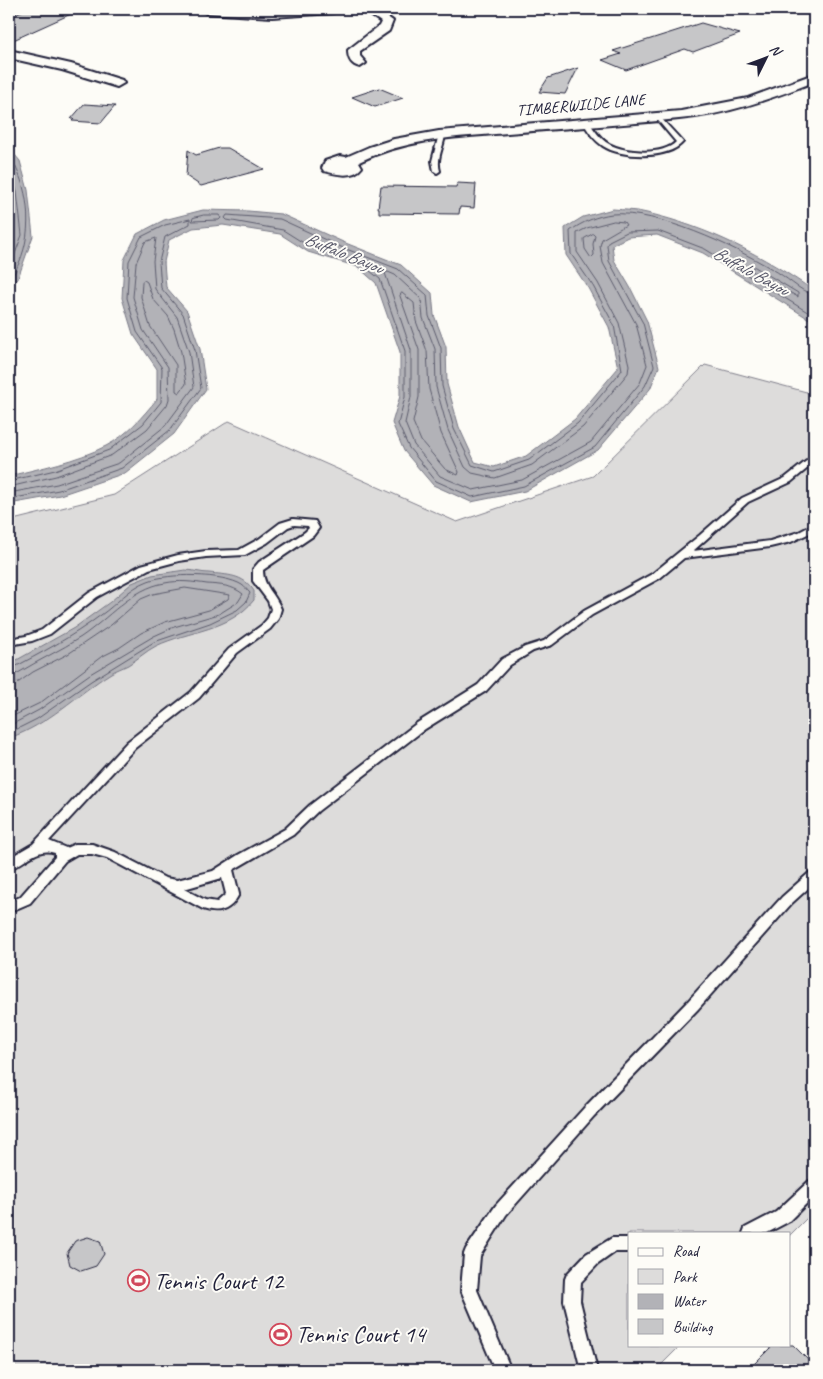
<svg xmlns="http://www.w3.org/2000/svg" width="823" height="1379" font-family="Caveat,sans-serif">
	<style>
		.green { fill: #dddcdb; stroke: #807f8b }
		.water { fill: #b2b2b7; stroke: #787885 }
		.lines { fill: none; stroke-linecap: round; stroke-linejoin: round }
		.shore { stroke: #5c5c6d; stroke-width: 1 }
		.building { fill: #c6c6c8; stroke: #22223b }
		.lane-casing { stroke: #22223b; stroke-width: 4 }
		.street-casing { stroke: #22223b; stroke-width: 4 }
		.lane { fill: #fdfcf7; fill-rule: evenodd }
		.street { fill: #fdfcf7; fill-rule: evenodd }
		.labels { text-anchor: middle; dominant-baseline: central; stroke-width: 4; stroke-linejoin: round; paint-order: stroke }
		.far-street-label { font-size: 16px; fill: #22223b; stroke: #fdfcf7 }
		.far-water-label { font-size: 18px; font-style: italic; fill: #545466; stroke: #fdfcf7 }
		.near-poi-label { font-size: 24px; fill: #22223b; stroke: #fdfcf7; text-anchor: start }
	</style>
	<rect width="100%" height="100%" fill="#fdfcf7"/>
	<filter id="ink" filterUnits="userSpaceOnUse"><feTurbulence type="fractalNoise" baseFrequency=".02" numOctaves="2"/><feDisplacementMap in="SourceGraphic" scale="10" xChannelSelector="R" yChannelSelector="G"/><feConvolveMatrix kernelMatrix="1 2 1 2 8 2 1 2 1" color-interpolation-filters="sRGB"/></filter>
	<g filter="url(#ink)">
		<!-- green -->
		<path class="green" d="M705,365L814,394V1211L789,1236V1233H629V1345H681L656,1370H9V521L114,495L229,421L457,522L593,476Z"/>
		<!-- water -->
		<path class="water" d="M9,148L20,161L28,190L33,236L18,278L9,286Z
			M613,209C624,210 636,210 647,213C708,227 764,256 814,291V322L703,253L657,235L628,237L612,245L614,260L630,287L647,321L659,367L650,389L598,450L525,491L471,502L433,485L404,451L392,423L400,396V352L376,283L358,267L308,252L280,234L223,225L193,228L169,240L164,262L166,287L187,311L200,349L206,389L174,434L125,473L60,495L9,504V476C41,468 76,461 106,446C126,436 143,416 157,399V369L133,334L122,298L124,260L137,234L164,220L203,210L248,211L281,214L343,242L401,265L432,293L434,315L446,347L447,384L459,427L475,462L494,467L526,456L575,419L618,368L609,327L588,288L566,255L565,228L583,217Z
			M185,570C193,570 201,573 209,573C227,575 243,574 254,591V600C229,631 190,630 156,646C146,651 138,659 128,665C122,668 116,670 111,673C76,695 48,725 9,738V667L15,661L74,628L110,602L132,583L152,575Z"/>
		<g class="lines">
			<!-- shore -->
			<path class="shore" d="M9,155C29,186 34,229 19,263C16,269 15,275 9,279
				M9,165L17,192L22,235L9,270
				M9,191L14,234L9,248
				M204,215H219L221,218L219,220L192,221L193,218Z
				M614,221L624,222L626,225L602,239L600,246L603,263L636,324L647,365L640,383L591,442L522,480L473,490L440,476L414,445L405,423L411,397V350L385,273L388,272L395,275L421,299L423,318L435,349L436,387L448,430L465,467L472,473L495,478L532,465L583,427L628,373L629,365L619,323L598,283L577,252V233L587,228Z
				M593,234L595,236L593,244L594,255L591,258L585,249L584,239Z
				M755,267L798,293V297L752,271V268Z
				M144,280L147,282L153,299L168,316L174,329L181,352L186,384L179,393L176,391V365L150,326L141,297L142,282Z
				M402,293L414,303L416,321L427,351L429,389L441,433L459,472L458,475L445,469L421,441L413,422L419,397V350L400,296Z
				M814,295C799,291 786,276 772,269C733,246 657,210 612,214C597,216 582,222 570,231L571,254L593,286L614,325L622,370L578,423L529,460L494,472L472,465L454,429L442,386L441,348L429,316L427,295L398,269L341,247L280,219L227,215L225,218L227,220L283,230L310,247L360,263L380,279L405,351V397L398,424L409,448L436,481L472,497L524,486L595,447L645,386L654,366L643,323L609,261L607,245L609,241L627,232L658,231L705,249L814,316
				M9,481L55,470L109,450L143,424L161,402L162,368L137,332L127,298L129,261L141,237L165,225L190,219V224L165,237L159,262L161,288L183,314L195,350L201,388L170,430L122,468L59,490L9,499
				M9,487L56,476L112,455L147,429L167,405L169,399L168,367L143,330L133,297L136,263L145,242L156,238L153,261L155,289L177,317L189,352L194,387L165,426L119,463L57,484L9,493
				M9,670C41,653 72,637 101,615C117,604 129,588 148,581C168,573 223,573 242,585C245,587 247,590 250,593L246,602L237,610L210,623L154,642L91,681L37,719L9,733
				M9,676L18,673C39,660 61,650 81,637C108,619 132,588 165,583C179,580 193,582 207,584C220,585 232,585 243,594L238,602L219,614L174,627L154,636L90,674L39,710L9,726
				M9,684L19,682L33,672L68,654L111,625L141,599L153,594L185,588L230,595L228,599L209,610L165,622L141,633L119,648L101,657L40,703L9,718"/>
		</g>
		<!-- building -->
		<path class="building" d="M27,9H82L9,42V16Z
			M701,23L740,34L693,52L685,49L626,70L602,60L621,54L613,51Z
			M578,68L565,94L539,92L548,78Z
			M379,88L403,98L375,107L352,97Z
			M84,104L115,106L101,123L72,121L74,119H71Z
			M219,148H228L264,169L201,186L186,176L188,150L196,155Z
			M457,183L476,184L474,208L460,207L459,214L379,213V208H378L381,186L456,187Z
			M88,1237L100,1241L104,1254L96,1266L81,1271L70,1265L67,1253L75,1241Z
			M773,1345H793L814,1366V1370H748Z"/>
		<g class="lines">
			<defs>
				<path id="lane" d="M658,115L683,142C668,160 621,158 603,146C594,140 588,131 583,122L588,121C594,129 600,139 609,144C626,153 662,156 676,142L655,117Z
					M442,132L445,134C444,147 436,158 440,171L437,173L434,171L432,161L439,134Z
					M814,455V463L791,482L748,502L693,551L770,541L799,532L814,524V531L791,542L770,547L684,558L660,578L592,615L552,645L533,651L510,665L486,691L425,729L318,811L293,835L233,870L239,894C231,910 220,915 203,909L107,858L92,854H77L65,861L30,903L9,912V902L20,897L55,857V853C37,846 25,864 9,869V858L33,844L127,742L191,692L229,649L262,625L268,618L271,609L268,601L253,581V569L259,562L305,532L309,528L308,526L294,525L288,527L267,543L245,555L206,557L179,561L149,569L97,597L50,634L32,641L9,645V639L26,636L42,630L89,593L141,565L178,555L206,551L239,550L259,539L280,523L293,519L315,521L319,528L313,536L263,570C263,587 275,593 281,609L278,619L270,629L237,653L199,698L135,748L49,841L66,848L75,844H92L115,852L165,878L177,880L213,871L238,855L285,829L310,805L417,723L478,685L502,659L525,647L544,641L584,611L652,574L700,535L742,498L785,478ZM222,878L226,894L217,902L205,900L184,889Z
					M814,871V883L792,903L698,1009L594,1116L506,1215L480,1256L477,1290L511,1370H495L461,1290L464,1254L466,1249L496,1205L584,1108L688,1001L782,897L809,873Z
					M814,1179V1196L788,1222L767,1233H743L745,1228L776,1212L809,1181Z
					M612,1238H629V1252H615L598,1264L581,1282L580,1301L597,1370H581L564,1301L565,1279L567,1274L586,1254Z"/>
				<path id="street" d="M200,9H339L333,13L272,17L206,13Z
					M362,9H376L393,21L389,31L360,51V56L366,63L360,67C351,65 348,59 348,50L379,26L381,22Z
					M9,50L71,64L122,80L124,83L117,87L62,70L9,58Z
					M814,74V82C770,99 726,115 679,119C622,125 565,128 508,133C457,137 405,139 359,162L362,167C353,179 336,174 324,171L322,168L325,161L340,156L346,157L369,147L394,139L439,131L681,111L748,98Z"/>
			</defs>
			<!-- lane casing -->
			<use href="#lane" class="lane-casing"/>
			<!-- street casing -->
			<use href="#street" class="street-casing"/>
			<!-- lane -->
			<use href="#lane" class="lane"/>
			<!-- street -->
			<use href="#street" class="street"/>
		</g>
	</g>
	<!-- icons -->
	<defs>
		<symbol id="stadium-ring" viewBox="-11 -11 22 22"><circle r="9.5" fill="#fdfcf7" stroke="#d1495b" stroke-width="1.5"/><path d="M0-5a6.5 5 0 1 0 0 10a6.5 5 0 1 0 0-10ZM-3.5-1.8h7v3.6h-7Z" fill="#d1495b"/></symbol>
	</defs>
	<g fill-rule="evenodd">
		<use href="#stadium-ring" x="126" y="1268" width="25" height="25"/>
		<use href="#stadium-ring" x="268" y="1322" width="25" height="25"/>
	</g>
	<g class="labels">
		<!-- far-street labels -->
		<g class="far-street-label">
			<text transform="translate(581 105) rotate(-5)">TIMBERWILDE LANE</text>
		</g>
		<!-- far-water labels -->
		<g class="far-water-label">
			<text transform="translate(344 253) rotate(22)">Buffalo Bayou</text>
			<text transform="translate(751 271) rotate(29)">Buffalo Bayou</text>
		</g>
		<!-- near-poi labels -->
		<g class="near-poi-label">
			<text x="154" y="1281">Tennis Court 12</text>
			<text x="296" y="1334">Tennis Court 14</text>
		</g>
	</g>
	<!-- margin -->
	<rect width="823" height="1379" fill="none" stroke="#fdfcf7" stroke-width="30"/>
	<rect x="15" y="15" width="793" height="1349" fill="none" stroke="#22223b" stroke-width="2" filter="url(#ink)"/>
	<!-- legend -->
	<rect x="628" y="1232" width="162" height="115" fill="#fdfcf7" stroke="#a5a5ac"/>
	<rect x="638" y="1248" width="25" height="8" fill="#fdfcf7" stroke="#a5a5ac"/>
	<text x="673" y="1256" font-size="15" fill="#22223b">Road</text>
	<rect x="638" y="1269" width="25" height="15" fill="#dddcdb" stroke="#a5a5ac"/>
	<text x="673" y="1282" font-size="15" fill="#22223b">Park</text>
	<rect x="638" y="1294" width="25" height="15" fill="#b2b2b7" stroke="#a5a5ac"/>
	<text x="673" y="1306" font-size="15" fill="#22223b">Water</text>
	<rect x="638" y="1319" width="25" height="15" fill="#c6c6c8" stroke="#a5a5ac"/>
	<text x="673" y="1332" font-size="15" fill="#22223b">Building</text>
	<!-- north arrow -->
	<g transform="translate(766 58) rotate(48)" stroke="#fdfcf7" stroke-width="4" paint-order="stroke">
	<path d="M0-4L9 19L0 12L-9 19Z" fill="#22223b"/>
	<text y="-8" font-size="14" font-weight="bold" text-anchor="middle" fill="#22223b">N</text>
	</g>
</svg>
